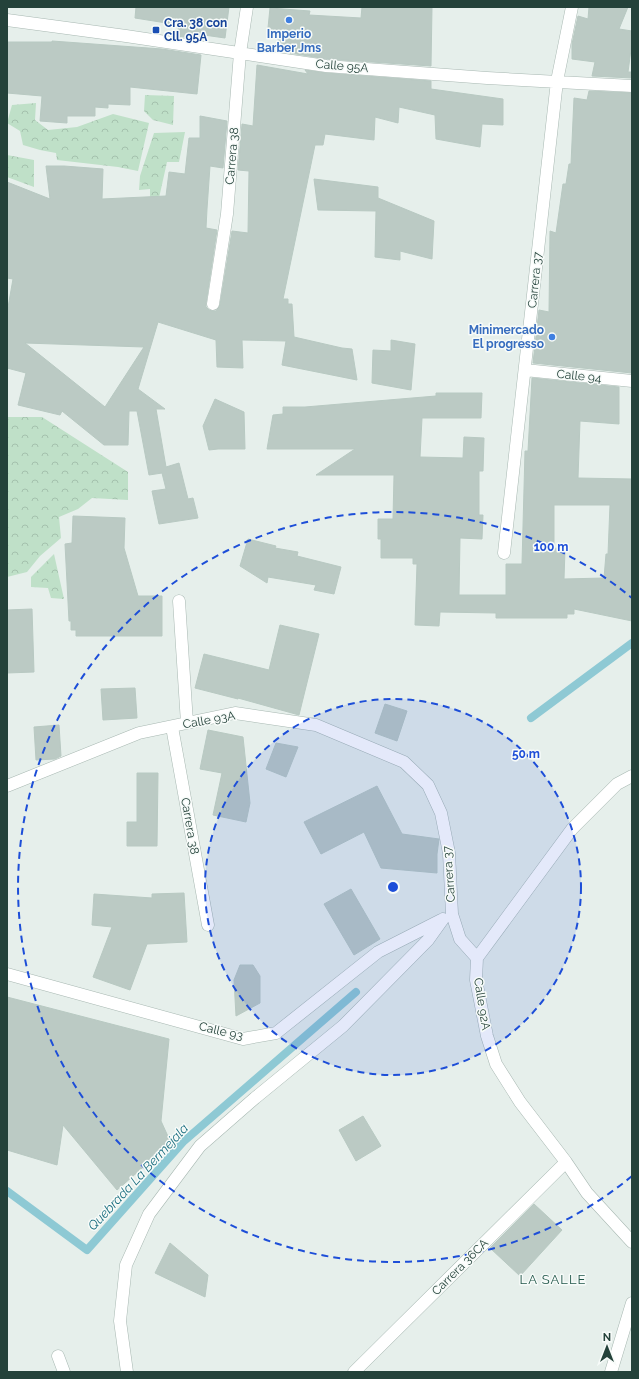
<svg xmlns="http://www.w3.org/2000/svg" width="639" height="1379" font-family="Raleway,sans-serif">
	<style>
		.forest { fill: url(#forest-crowns) }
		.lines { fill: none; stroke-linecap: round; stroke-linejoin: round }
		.stream { stroke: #8ec9d4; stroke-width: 8 }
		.building { fill: #bbcac4; stroke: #b8c9c2; fill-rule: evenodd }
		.minor-casing { stroke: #a8b8b2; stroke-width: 13 }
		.minor { stroke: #fff; stroke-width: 12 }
		.ring { fill: none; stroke: #1d4ed8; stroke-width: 2; stroke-dasharray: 7 5 }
		.shop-dot { fill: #3f7fe0; stroke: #f7fbf9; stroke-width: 1.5 }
		.transit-dot { fill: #1a4fb4; stroke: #f7fbf9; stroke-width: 1.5 }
		.labels { text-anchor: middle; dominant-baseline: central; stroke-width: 3; stroke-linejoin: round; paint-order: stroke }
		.transit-label { font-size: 12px; font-weight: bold; fill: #164399; stroke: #f7fbf9; text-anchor: start }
		.shop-label { font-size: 12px; font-weight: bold; fill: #366cbe; stroke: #f7fbf9 }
		.street-label { font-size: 12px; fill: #24423a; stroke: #f7fbf9 }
		.water-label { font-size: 13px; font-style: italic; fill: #1c6f80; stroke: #f7fbf9 }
		.neighbourhood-label { font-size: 13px; letter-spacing: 1px; fill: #1f5548; stroke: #f7fbf9 }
		.centre { fill: #1d4ed8; stroke: #f7fbf9; stroke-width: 2 }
		.ring-label { font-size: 12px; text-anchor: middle; font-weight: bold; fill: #1d4ed8; stroke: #f7fbf9; stroke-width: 3; stroke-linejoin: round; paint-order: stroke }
	</style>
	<defs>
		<pattern id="forest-crowns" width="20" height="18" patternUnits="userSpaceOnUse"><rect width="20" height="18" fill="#bfe0c8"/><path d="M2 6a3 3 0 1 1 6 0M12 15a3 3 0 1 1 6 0" fill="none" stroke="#a4c1ad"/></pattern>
	</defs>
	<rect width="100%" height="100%" fill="#e6efeb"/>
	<!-- forest -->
	<path class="forest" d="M145,95L174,96L173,125L153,120L144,111Z
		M36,103L35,120L48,130L77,127L113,114L149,123L138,171L118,167L57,160L56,153L40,150L23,145L20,131L7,123L12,105Z
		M185,132L179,162H167L155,216L150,206V189L139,190L140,176L154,133Z
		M7,155L34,160V187L7,177Z
		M7,417H42L128,472V500L92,498L78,509L59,517L61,538L40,556L27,572L7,577Z
		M54,554L64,599L51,598L48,588L31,587V577Z"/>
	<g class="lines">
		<!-- stream -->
		<path class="stream" d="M531,718L632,643
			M7,1191L87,1250L183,1142L356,992"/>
	</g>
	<!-- building -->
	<path class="building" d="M136,7H229L225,38L204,35L203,40L177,36L179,25L135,18Z
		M362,7H432L431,66L327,59L290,53L268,28L270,8L310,11L309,15L361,18Z
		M589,7H628L619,29L632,31V42L628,72H632V78L592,76L595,62L572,59V44L578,16L588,19Z
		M52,41L162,49L201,55L197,94L130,87V105L108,104V108L95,107V116H67V123L40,121L42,96L7,93V42H52Z
		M257,65L308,74L305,70L325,73L431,81V89L503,99V125L482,124L480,147L436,139L435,115L399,107L398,123L375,117L374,140L325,134L323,145H315L283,299H288V304H292L294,337L342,348L352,349L357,380L282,365L286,341L242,340L243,368L217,367L216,340L158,322L138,389L165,409H156L166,467L179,463L188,499L193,498L198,518L159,524L152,491L166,489L162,473L149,475L137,411H129L128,445H104L62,411L60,415L18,405L26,373L7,368V313L13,279L7,278V182L50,199L46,166H64L103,169L102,199L166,196L169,172L185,174L189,138H200V116L227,121L223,168L210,166L207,209L206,228L217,230L206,303V307L209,310L212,311H216L220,305L232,231L248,233L249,171L238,170L242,124L253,126ZM25,343L144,347L105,407Z
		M589,91L632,93V373L533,363L539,310L549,312L550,231L556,233L563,184H566L569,164H571L574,98L587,100Z
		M314,179L378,187V198L434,221L432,259L400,251V260L375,257L376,211L318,210Z
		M391,340L415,344L411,390L372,383L373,350L391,351Z
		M532,378L619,387V424L580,421L578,478L632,479V621L574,609V614H567V618H496V613L440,612L439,626L415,625L417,564H413V558H381V539H378V519H393L394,475H316L355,449H267L273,415L283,414V407H305L436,396V393H482L481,418H422L420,457L463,458L464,437L484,438L483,471H479V515H483L482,539L460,538L459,595H506V564H522L525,451H528ZM554,505H610L608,554H606L604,578L564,579L565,549L554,548Z
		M215,399L244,412L245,449H218L209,450L203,426Z
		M73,516L125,518L124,548L138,596H162V636H76V630H71V621H69L65,544L72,543Z
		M248,539L276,546L275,548L298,552L297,556L341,567L334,594L314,590L316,585L268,577L267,583L240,566Z
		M32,609L34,672L7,673V610Z
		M280,625L319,634L299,715L238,698V699L195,688L204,654L269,670Z
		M135,688L137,718L103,720L101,689Z
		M385,704L407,711L397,741L375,733Z
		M59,725L61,756L55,759L36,760L34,727Z
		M208,730L243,737L250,803L246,822L213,815L222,773L200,769Z
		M276,743L298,747L286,777L266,769Z
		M137,773H158L157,846H127V822H137Z
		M377,786L402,834L439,839L437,854V873L381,868L364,832L321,854L304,822Z
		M351,889L380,939L354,955L324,904Z
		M184,893L187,942L147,944L130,990L93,977L112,927L92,925L94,894L152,898V894Z
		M240,965H253L260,976V1003L236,1016L234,980Z
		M7,997L169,1039L161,1121L171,1143L117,1190L63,1125L57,1165L7,1150Z
		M363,1116L381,1146L356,1161L339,1130Z
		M534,1204L562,1230L520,1276L490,1248Z
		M170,1243L208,1275L205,1297L155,1273Z"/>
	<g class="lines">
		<defs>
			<path id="minor" d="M7,20L126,36L326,66L487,78L632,86
				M213,304L227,214L240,53L247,7
				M525,370L632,381
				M504,553L557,81L572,7
				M179,601L187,723
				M172,727L208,925
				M632,776L617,784L572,829L477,958L476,980L487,1036L496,1064L520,1102L566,1162L587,1193L632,1242
				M7,786L139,733L235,713L316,725L404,762L428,785L441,813L449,853L452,914L460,939L477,958
				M7,974L243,1039L276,1033L378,952L441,920
				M58,1356L64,1372
				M127,1372L120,1321L126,1265L149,1214L200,1146L255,1098L343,1026L428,940L443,919
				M354,1372L566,1162
				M611,1372L632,1303"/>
		</defs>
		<!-- minor casing -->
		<use href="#minor" class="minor-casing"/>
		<!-- minor -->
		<use href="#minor" class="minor"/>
	</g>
	<!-- distance rings -->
	<circle cx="393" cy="887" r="188" fill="#1d4ed8" fill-opacity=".12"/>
	<g class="ring">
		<circle cx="393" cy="887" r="188"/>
		<path d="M632 1176A375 375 0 1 1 632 598"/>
	</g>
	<!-- markers -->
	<g class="shop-dot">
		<circle cx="289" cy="20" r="4"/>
		<circle cx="552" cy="337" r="4"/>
	</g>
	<rect class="transit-dot" x="152" y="26" width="8" height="8" rx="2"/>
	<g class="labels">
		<!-- transit labels -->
		<g class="transit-label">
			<text x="164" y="23">Cra. 38 con<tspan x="164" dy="14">Cll. 95A</tspan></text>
		</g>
		<!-- shop labels -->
		<g class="shop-label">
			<text x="289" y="34">Imperio<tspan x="289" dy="14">Barber Jms</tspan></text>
			<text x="544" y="330" text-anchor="end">Minimercado<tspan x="544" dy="14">El progresso</tspan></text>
		</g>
		<!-- street labels -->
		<g class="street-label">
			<text transform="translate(342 66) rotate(5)">Calle 95A</text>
			<text transform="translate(232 156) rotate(-85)">Carrera 38</text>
			<text transform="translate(535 280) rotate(-84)">Carrera 37</text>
			<text transform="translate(579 376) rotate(6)">Calle 94</text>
			<text transform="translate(209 720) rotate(-10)">Calle 93A</text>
			<text transform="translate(190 826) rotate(80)">Carrera 38</text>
			<text transform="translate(449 874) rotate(-94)">Carrera 37</text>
			<text transform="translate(482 1004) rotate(81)">Calle 92A</text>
			<text transform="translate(221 1031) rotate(13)">Calle 93</text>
			<text transform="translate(460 1267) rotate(-45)">Carrera 36CA</text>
		</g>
		<!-- water labels -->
		<g class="water-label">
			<text transform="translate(138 1177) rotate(-47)">Quebrada La Bermejala</text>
		</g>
		<!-- neighbourhood labels -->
		<g class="neighbourhood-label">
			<text x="553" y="1279">LA SALLE</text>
		</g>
	</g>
	<circle cx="393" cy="887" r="6" class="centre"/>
	<g class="ring-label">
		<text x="551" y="551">100 m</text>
		<text x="526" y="758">50 m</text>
	</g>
	<!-- border -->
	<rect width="639" height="1379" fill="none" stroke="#24423a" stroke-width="16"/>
	<!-- north arrow -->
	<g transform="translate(607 1347)" stroke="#f7fbf9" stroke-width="3" paint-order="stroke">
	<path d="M0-3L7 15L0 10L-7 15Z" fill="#24423a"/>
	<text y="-6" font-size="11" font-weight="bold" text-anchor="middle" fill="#24423a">N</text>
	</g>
</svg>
